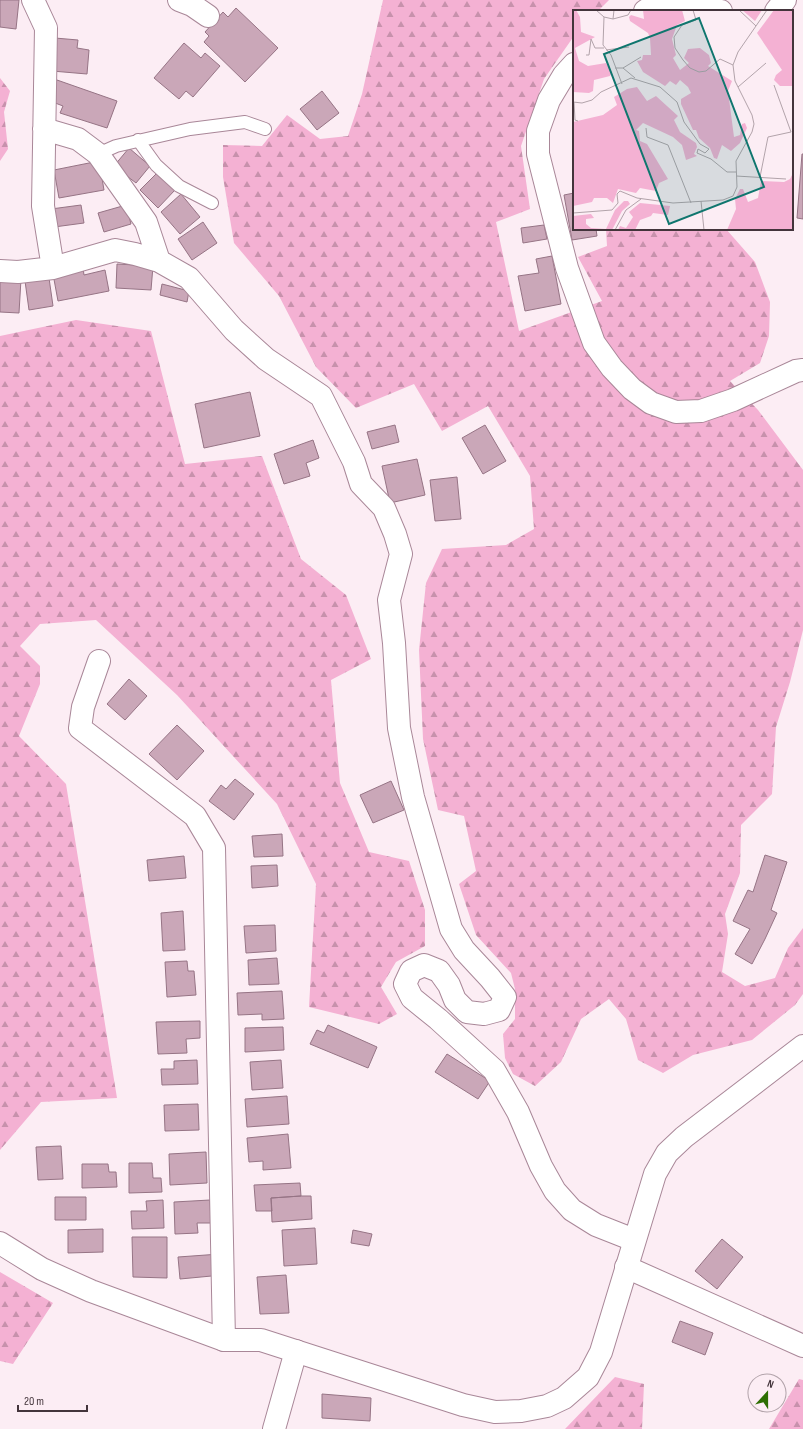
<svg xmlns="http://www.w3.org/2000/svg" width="803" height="1429" font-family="'Sofia Sans Condensed',sans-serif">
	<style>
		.forest { fill: url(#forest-firs) }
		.building { fill: #caa7b8; stroke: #967485 }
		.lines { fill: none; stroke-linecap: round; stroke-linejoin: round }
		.service-casing { stroke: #a98798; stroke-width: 14 }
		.minor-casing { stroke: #a98798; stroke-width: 24 }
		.tertiary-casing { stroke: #a98798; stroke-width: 24 }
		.service { stroke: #fff; stroke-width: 12 }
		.minor { stroke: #fff; stroke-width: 22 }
		.tertiary { stroke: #fff; stroke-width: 22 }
		.inset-road { fill: none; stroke: #b2a3aa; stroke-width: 1 }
		.view { fill: #0f766e; fill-opacity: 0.15; stroke: #0f766e; stroke-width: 2 }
		.inset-edge { fill: none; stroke: #43343b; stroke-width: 2 }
	</style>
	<defs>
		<pattern id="forest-firs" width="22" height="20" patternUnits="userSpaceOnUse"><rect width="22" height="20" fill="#f4b1d3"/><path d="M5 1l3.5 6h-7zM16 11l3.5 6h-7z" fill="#c791ac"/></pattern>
	</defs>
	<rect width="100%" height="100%" fill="#fcedf4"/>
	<!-- forest -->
	<path class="forest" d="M383,0H609L598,11H574V36L544,79L521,146L530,209L496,222L519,331L602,301L578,257L607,246L606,229H726L755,262L770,302L769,336L760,363L730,381L758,410L803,470V630L790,682L776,727L772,794L741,825L740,873L725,914L728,934L722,972L745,986L775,978L788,948L803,928V994L795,1005L752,1040L693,1055L663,1073L638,1060L626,1019L609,999L581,1019L561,1062L535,1086L513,1074L505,1058L503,1034L515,1019V989L511,973L476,935L459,884L476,871L464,816L438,810L423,739L419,650L426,583L442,549L506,545L534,529L530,476L488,406L442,431L414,384L356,408L316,367L279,296L234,243L223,177V145L262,146L287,115L320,139L348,136L362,94Z
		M0,78L10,91L4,112L8,149L0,161Z
		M76,320L151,331L185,464L262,456L301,559L346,595L371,659L331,680L340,783L369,852L409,861L425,910V946L396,962L381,987L397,1014L379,1024L309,1007L316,884L277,804L177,695L96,620L40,624L20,646L40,666V684L19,736L66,784L117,1098L41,1102L0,1150V336Z
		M0,1272L53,1303L13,1364L0,1361Z
		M615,1377L644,1384L642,1429H565Z
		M799,1379L803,1380V1429H769Z"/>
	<!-- building -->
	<path class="building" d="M0,0H19L16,29L0,27Z
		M236,8L278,48L245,82L204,42L209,36L205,32L223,12L228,17Z
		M55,38L78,40L77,48L89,50L87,74L52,71Z
		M184,43L201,58L205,53L220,66L193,97L186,91L179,99L154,78Z
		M57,80L117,101L107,128L60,113L63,106L50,101Z
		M322,91L339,113L317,130L300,109Z
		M129,148L150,166L136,183L114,166Z
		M802,154H803V219L797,218Z
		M99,161L104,190L59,198L54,170Z
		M157,173L175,190L158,208L140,190Z
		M574,193V229H596L597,236L572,240L564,195Z
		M181,194L200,217L180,234L161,212Z
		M81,205L84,223L54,227L51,209Z
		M126,205L131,224L104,232L98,213Z
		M203,222L217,243L192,260L178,239Z
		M544,225L547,239L523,243L521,228Z
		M552,256L561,304L525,311L518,276L539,273L536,259Z
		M117,264L153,266L151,290L116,288Z
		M83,268L84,275L105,270L109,291L58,301L53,274Z
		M0,278L21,279L19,313L0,312Z
		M49,278L53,306L29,310L25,281Z
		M162,284L189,291L187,302L160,295Z
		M250,392L260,436L204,448L195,404Z
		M395,425L399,442L372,449L367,432Z
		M485,425L506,461L483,474L462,438Z
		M313,440L319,458L306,463L310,476L284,484L274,454Z
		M417,459L425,495L390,503L382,466Z
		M457,477L461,519L435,521L430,480Z
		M129,679L147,696L125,720L107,704Z
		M177,725L204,751L177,780L149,754Z
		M235,779L254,794L234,820L209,801L221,785L226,789Z
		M391,781L404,810L373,823L360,795Z
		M282,834L283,856L254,857L252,836Z
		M765,855L787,862L771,910L777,913L765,939L752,964L735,954L750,929L733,921L748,890L753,892Z
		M184,856L186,878L149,881L147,860Z
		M277,865L278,886L252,888L251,866Z
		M183,911L185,950L163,951L161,913Z
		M275,925L276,951L246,953L244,926Z
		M277,958L279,984L249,985L248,960Z
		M187,961L188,971H194L196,995L167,997L165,962Z
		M282,991L284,1019L262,1020V1014L238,1015L237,993Z
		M200,1021V1038L186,1039L187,1053L158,1054L156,1022Z
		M328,1025L377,1047L368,1068L310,1044L317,1030L324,1033Z
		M283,1027L284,1050L245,1052V1028Z
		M447,1054L490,1081L478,1099L435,1072Z
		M197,1060L198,1084L162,1085L161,1069H174V1061Z
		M281,1060L283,1088L252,1090L250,1062Z
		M287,1096L289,1124L247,1127L245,1099Z
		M198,1104L199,1130L165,1131L164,1105Z
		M288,1134L291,1168L263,1170V1161L249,1162L247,1138Z
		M61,1146L63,1179L38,1180L36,1147Z
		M206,1152L207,1183L170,1185L169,1154Z
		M129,1163H152L153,1178H161L162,1192L129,1193Z
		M82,1164H108L109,1172H116L117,1187L82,1188Z
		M300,1183L301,1196L271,1198L272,1211H256L254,1185Z
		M301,1196H311L312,1219L272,1222L271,1198Z
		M55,1197H86V1220H55Z
		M163,1200L164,1228L132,1229L131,1211H147L146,1201Z
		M210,1200L211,1223H197L198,1233L175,1234L174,1202Z
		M315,1228L317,1264L284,1266L282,1230Z
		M103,1229V1252L68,1253V1230Z
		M353,1230L372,1234L369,1246L351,1243Z
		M132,1237H167V1278L133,1277Z
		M722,1239L743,1257L717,1289L695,1271Z
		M220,1254L222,1275L180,1279L178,1257Z
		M286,1275L289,1313L260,1314L257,1277Z
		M680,1321L713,1333L705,1355L672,1342Z
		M322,1394L371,1398L370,1421L322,1418Z"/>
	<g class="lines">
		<defs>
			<path id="service" d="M138,140L156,165L179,186L212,203
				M98,154L116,146L190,129L245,122L265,129"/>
			<path id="minor" d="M33,0L46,28L43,206L53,268
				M179,0L192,5L208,16
				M645,11C648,9 652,6 656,5C672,1 705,8 721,11
				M776,11L785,0
				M574,64L564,75L549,100L538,131V154L567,268L594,343L612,368L632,389L651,403L676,412L701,411L733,400L796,371L803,370
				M44,129L78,139L98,154L146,222L159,261
				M0,271L18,272L53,268L115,250L135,254L159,261L189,278L234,330L266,359L321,396L354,462L361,484L384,508L395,534L401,554L389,600L394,643L399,728L413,797L451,929L464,950L490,978L505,997L499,1010L484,1014L467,1012L455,1000L449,985L439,971L424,965L411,971L405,984L412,998L438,1019L494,1070L518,1112L541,1166L555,1191L572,1210L596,1225L634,1240
				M99,661L83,707L80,728L195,816L214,848L224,1340
				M626,1267L803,1346
				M274,1429L296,1351"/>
			<path id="tertiary" d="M0,1243L42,1269L91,1291L224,1340H261L463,1405L495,1412L521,1411L547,1406L564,1398L588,1377L601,1352L655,1174L667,1153L684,1137L803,1046"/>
		</defs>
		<!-- service casing -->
		<use href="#service" class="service-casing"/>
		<!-- minor casing -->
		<use href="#minor" class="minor-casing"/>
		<!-- tertiary casing -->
		<use href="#tertiary" class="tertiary-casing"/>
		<!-- service -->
		<use href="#service" class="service"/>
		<!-- minor -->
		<use href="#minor" class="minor"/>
		<!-- tertiary -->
		<use href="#tertiary" class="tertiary"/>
	</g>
	<!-- overview -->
	<g transform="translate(573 10)">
		<rect width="220" height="220" fill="#fcedf4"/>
		<path d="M0,0H3L7,7L8,22L22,27L2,38L6,51L15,56L33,53L39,62L37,66L21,70L20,81L16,83L0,82ZM70,0H109L112,11L104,15L99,29L103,45L100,48L107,60L116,53L111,48L115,39L127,38L136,45L138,53L135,56L159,71L155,81L161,127L167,125L169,114L172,113L174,118L167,133L158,141L149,135L144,149L141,148L137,138L126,128L123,120H120L108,94V89L118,83L115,77L107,70L103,75L97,71L92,76L70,62L64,51L69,50L70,45H78L77,28L75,23L57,11L56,7L58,5L71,9ZM169,0H189L182,11ZM201,0H220V76H207L201,70L203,65L209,60L184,23ZM64,77L74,91L83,86L105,106L101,110L107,122L123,133L124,137L121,144L124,146L113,150L109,135L100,127L70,113L63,120L66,121L67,131L74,134L95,169L86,173L83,181L67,178L63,183L45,179L40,193L34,188H21L19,192L0,196V112L30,105L44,95L41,87L54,79ZM220,163V220H154L163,199L162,189L167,179H170L175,192L185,188L188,171L211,172L217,169ZM51,191H55L57,194L49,201L39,220H0V206L18,204L21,208L13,209V214L18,218L33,219L42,200ZM67,193L97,196L95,205L80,203L78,206L67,210L62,220H45L47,216L53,218L60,207L56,202Z" fill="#f4b1d3"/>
		<path class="inset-road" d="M23,0L31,7L40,9M41,0L40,9L55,5L58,0M120,0L123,10L109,15L101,27L102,38L110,50L117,58L126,62L133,61L147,49L160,55M166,0L183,16M31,7L30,35L38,45L49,74M33,40L56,37M13,45H16L18,29L22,38H31M42,58H50L62,68M50,58L68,47M165,77L193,53M0,92L9,93L19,90L28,82L58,68L87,77L104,92L111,112L127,134L136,139L132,143L125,139L124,143L138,149L154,162H163M1,92L2,110L5,111M73,118L74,127L95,135L118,193M163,166L213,169M187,167L195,127L218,122L201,75M128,191L131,220M0,203L39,200L45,193L44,184L47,181L64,188L100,193L150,190L160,186L164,177L163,151L179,122L181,114L179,105L162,71L160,55L165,42L194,0M42,220L53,200L68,189"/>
		<path class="view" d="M126,8L191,177L96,214L31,44Z"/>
		<rect width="220" height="220" class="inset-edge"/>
	</g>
	<!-- north arrow -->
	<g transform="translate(767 1393) rotate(21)"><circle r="19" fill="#fcedf4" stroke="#b2a3aa"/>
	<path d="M0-3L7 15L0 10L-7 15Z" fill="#2d6e02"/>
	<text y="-6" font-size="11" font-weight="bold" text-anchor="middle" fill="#43343b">N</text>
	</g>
	<!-- scale -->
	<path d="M18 1405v6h69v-6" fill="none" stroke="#43343b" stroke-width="2"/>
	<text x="24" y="1405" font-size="12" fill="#43343b" stroke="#fcedf4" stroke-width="3" paint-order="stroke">20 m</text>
</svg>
